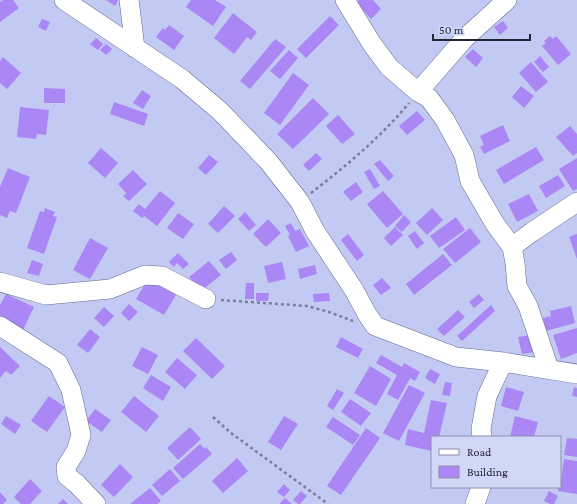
<svg xmlns="http://www.w3.org/2000/svg" width="577" height="504" font-family="'Crimson Pro',serif">
	<style>
		.building { fill: #ab87f5 }
		.lines { fill: none; stroke-linecap: round; stroke-linejoin: round }
		.minor-casing { stroke: #656b90; stroke-width: 20 }
		.path { stroke: #797e9c; stroke-width: 2.5; stroke-dasharray: 3 3; stroke-linecap: butt }
		.minor { stroke: #fff; stroke-width: 19 }
	</style>
	<rect width="100%" height="100%" fill="#c2c9f3"/>
	<!-- building -->
	<path class="building" d="M3,0H13L19,8L0,22V2Z
		M106,0H118L115,6Z
		M191,0H215L226,7L213,26L186,7Z
		M359,0H373L381,9L371,19L356,3Z
		M233,13L257,32L251,40L247,37L234,54L214,38Z
		M330,16L339,25L306,58L297,49Z
		M42,19L50,22L46,31L38,27Z
		M503,21L508,28L500,35L494,27Z
		M169,25L184,36L174,50L156,37L163,28L165,30Z
		M550,36L553,39L556,36L571,54L558,65L542,46L546,43L544,41Z
		M96,38L103,44L98,50L90,44Z
		M275,39L286,47L250,89L240,81Z
		M106,44L112,49L106,55L100,50Z
		M473,49L483,58L476,67L465,57Z
		M289,50L298,58L280,79L270,71Z
		M540,56L549,67L543,72L534,62Z
		M3,57L21,73L7,89L0,83V61Z
		M531,62L548,82L536,92L519,73Z
		M293,73L309,85L280,125L264,113Z
		M521,86L534,96L524,108L512,97Z
		M44,88L65,89V103H44Z
		M142,90L151,96L143,109L133,103Z
		M313,98L329,114L293,149L277,134Z
		M114,102L148,114L144,126L110,114Z
		M20,107L49,110L46,135L37,134L36,139L17,137Z
		M417,111L425,120L407,135L399,126Z
		M338,115L355,134L342,144L326,126Z
		M503,125L510,141L484,154L480,147L484,145L480,136Z
		M570,126L577,134V153L573,156L556,137Z
		M536,147L544,160L504,184L496,170Z
		M101,148L118,163L105,178L88,163Z
		M316,153L322,159L309,171L303,165Z
		M209,155L218,162L206,175L198,168Z
		M577,158V189L573,191L559,169Z
		M380,160L394,176L388,181L374,164Z
		M8,168L30,177L16,213L10,211L7,218L0,215V187Z
		M370,169L380,186L374,189L364,172Z
		M133,170L147,184L129,201L123,196L126,193L118,184Z
		M558,175L565,186L546,198L539,186Z
		M356,182L363,192L351,201L343,192Z
		M160,191L175,203L157,226L144,216L142,218L133,211L139,204L145,209Z
		M383,191L403,214L387,228L367,204Z
		M529,194L538,211L517,222L508,204Z
		M224,206L235,216L218,233L208,224Z
		M45,208L55,212L53,216L57,217L44,254L27,248L40,211L44,212Z
		M432,208L443,220L427,235L416,223Z
		M245,212L256,225L249,231L238,219Z
		M178,213L194,224L183,239L167,228Z
		M404,215L411,222L402,232L395,226Z
		M456,217L465,230L439,248L430,236Z
		M268,219L281,233L266,247L253,234Z
		M291,223L295,231L300,229L309,246L296,252L288,236L290,235L285,226Z
		M395,227L403,235L391,246L384,238Z
		M470,228L481,242L455,263L443,249Z
		M415,231L424,243L417,249L408,236Z
		M348,234L364,255L357,261L341,240Z
		M577,234V259L569,237Z
		M90,238L108,248L90,279L73,270Z
		M231,252L237,260L226,269L219,260Z
		M178,253L189,264L183,269L177,263L174,267L169,262Z
		M443,254L452,265L414,295L406,284Z
		M32,260L43,264L39,276L27,273Z
		M209,261L221,275L201,291L189,277Z
		M282,262L286,279L268,283L264,266Z
		M315,265L317,274L300,279L298,269Z
		M382,278L391,288L381,295L373,285Z
		M148,279L176,295L164,315L136,299Z
		M246,283H254V299H245Z
		M256,293H269L268,301H256Z
		M329,293L330,301L314,302L313,294Z
		M6,294L34,307L23,330L0,319V305Z
		M479,294L484,300L474,308L469,302Z
		M129,304L138,312L129,321L121,313Z
		M491,305L495,311L462,341L457,336Z
		M571,306L575,323L546,331L543,318L551,316L550,311Z
		M104,307L114,316L104,327L94,318Z
		M458,310L465,317L444,336L437,329Z
		M577,328V353L561,359L553,335Z
		M90,329L100,337L88,353L77,345Z
		M531,335L535,352L522,354L518,337Z
		M341,337L363,349L358,358L336,347Z
		M196,338L225,366L212,379L183,351Z
		M0,347L20,366L11,375L6,371L0,378Z
		M142,347L158,355L148,374L132,366Z
		M381,355L402,367L404,363L420,372L415,381L410,378L398,400L387,394L397,375L376,363Z
		M177,358L197,375L185,389L165,372Z
		M370,366L391,379L376,406L354,393Z
		M430,369L440,374L435,384L425,378Z
		M151,375L171,387L163,401L143,388Z
		M445,382L452,383L450,396L442,395Z
		M409,385L425,393L399,441L383,433Z
		M506,387L524,392L518,411L501,406Z
		M574,387L577,388V397L572,396Z
		M337,389L344,393L333,410L327,406Z
		M49,396L65,407L47,432L31,421Z
		M134,396L159,416L146,432L121,412Z
		M350,399L371,413L361,426L341,412Z
		M431,400L447,403L439,437H432V451L405,445L408,429L424,433Z
		M95,409L111,420L102,432L86,421Z
		M6,416L21,425L15,434L1,424Z
		M284,416L298,424L281,450L268,442Z
		M515,416L538,422L534,437H510Z
		M333,417L360,435L353,445L326,427Z
		M190,427L201,439L178,460L167,448Z
		M366,428L380,438L341,495L327,486Z
		M567,438L577,439V457L564,455Z
		M200,444L205,449L206,447L212,454L183,479L173,468Z
		M237,458L248,471L223,493L212,481Z
		M564,459L577,461V494L558,491L559,487H560Z
		M120,464L133,477L114,497L101,485Z
		M170,469L180,481L162,496L152,485Z
		M30,479L42,491L30,504H21L14,497Z
		M284,484L290,490L284,497L277,492Z
		M150,488L161,501L157,504H130Z
		M301,491L307,496L300,504H298L293,500Z
		M549,491L558,496L554,504H550L544,501Z
		M0,492L7,500L3,504H0Z
		M285,498L292,504H279Z
		M63,499L68,504H58Z"/>
	<g class="lines">
		<defs>
			<path id="minor" d="M64,0L182,79L220,111L268,161L300,202L315,231L354,290L367,314L375,326L456,357L503,362L577,374
				M129,0L135,48
				M345,0L372,44L389,67L418,92L429,98L445,120L464,155L470,181L495,224L512,247L532,232L577,202
				M418,92L465,38L507,0
				M512,247L515,263L517,286L528,306L549,369
				M0,282L46,295L110,289L145,275L162,276L206,299
				M0,326L58,363L71,390L81,435L76,451L66,467L67,476L77,484L96,504
				M482,437L481,429L487,396L503,362
				M475,504L481,487"/>
		</defs>
		<!-- minor casing -->
		<use href="#minor" class="minor-casing"/>
		<!-- path -->
		<path class="path" d="M311,193C346,166 381,137 409,103
			M221,300L307,306L329,312L353,321
			M213,417L231,433L328,504"/>
		<!-- minor -->
		<use href="#minor" class="minor"/>
	</g>
	<!-- legend -->
	<rect x="431" y="436" width="130" height="52" fill="#d1d7f9" stroke="#8b8faa"/>
	<rect x="439" y="449" width="20" height="6" fill="#ffffff" stroke="#8b8faa"/>
	<text x="467" y="456" font-size="12" fill="#222434">Road</text>
	<rect x="439" y="466" width="20" height="12" fill="#ab87f5" stroke="#8b8faa"/>
	<text x="467" y="476" font-size="12" fill="#222434">Building</text>
	<!-- scale -->
	<path d="M433 34v6h97v-6" fill="none" stroke="#222434" stroke-width="2"/>
	<text x="439" y="34" font-size="12" fill="#222434" stroke="#d1d7f9" stroke-width="3" paint-order="stroke">50 m</text>
</svg>
